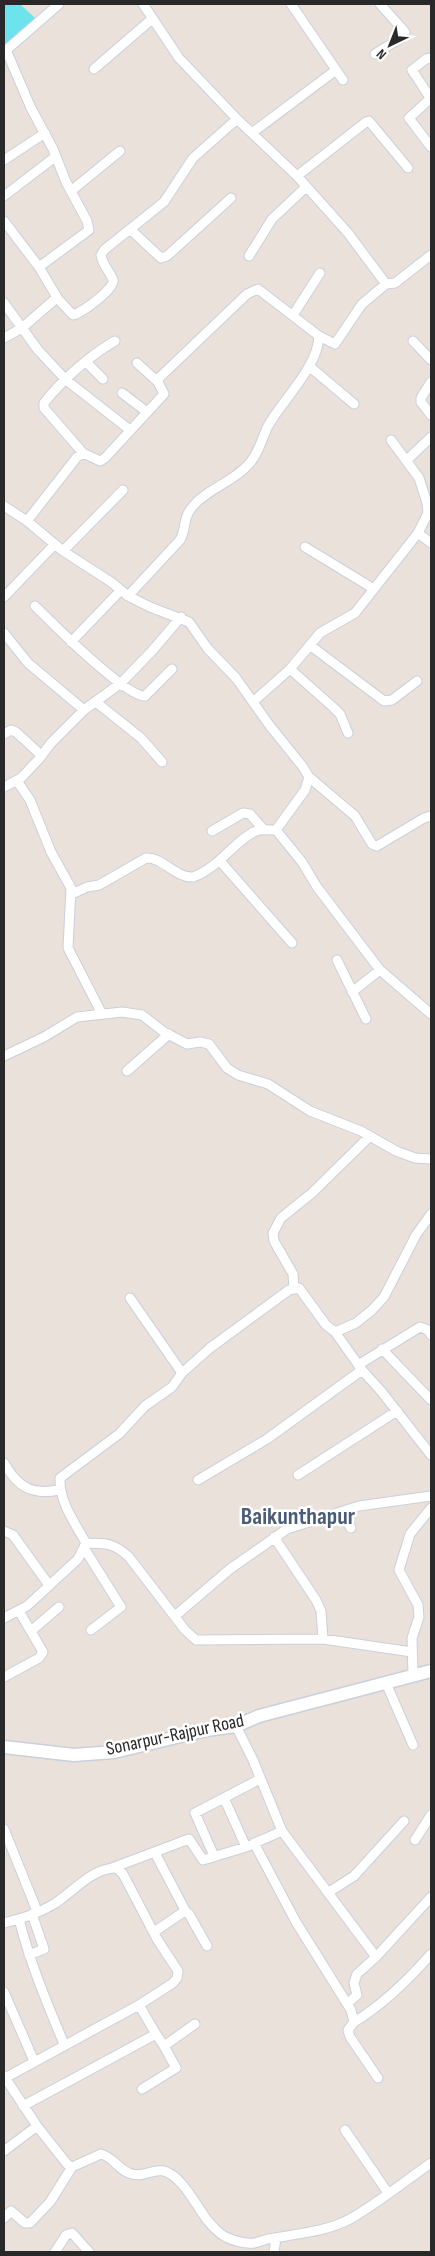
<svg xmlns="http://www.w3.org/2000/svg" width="435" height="2256" font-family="'Sofia Sans Condensed',sans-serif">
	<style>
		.water { fill: #6de3ee }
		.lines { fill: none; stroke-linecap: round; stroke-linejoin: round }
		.minor-casing { stroke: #c9d0db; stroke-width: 11 }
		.secondary-casing { stroke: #c9d0db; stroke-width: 15 }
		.minor { stroke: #fff; stroke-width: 9 }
		.secondary { stroke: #fff; stroke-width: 12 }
		.labels { text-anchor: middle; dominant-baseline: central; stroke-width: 5; stroke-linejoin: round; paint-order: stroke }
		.street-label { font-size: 19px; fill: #292929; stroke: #fff }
		.district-label { font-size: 24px; font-weight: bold; fill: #4a5b79; stroke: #fff }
	</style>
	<rect width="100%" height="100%" fill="#ebe1db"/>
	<!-- water -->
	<path class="water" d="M4,4H20L35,18L8,47L4,49Z"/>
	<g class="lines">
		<defs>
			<path id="minor" d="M143,4L179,58L237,119L297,176L348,233L386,284L395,283L431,255
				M291,4L343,80
				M6,50L31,108L53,149L66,182L87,221L89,230L39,267
				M4,52L59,4
				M375,54L402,37L405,32L380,4
				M94,69L152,19
				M431,98L409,118L431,147
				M431,99L412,70L426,59L431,58
				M252,133L336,70
				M4,160L45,133
				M297,176L366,122L369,121L408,168
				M71,191L120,151
				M4,196L55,157
				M4,221L39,267L58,299
				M131,230L161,258L167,256L231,198
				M249,256L272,219L305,188
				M4,303L38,350L66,380L130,430
				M293,315L320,273
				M319,336L335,344L362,304L386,284
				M4,338L22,328L54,300L58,299L73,315C81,313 115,289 113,280C110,271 102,265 101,255L104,250L164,202L193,158L237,119
				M413,341L431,360
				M86,362L103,379
				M137,363L158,382
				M309,366L354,404
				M431,382L421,398V402L431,415
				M122,393L147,412
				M83,453L44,408V403C62,380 89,356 115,341
				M407,460L431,437
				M4,506L27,521L63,551L111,582L128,596L150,607L189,622L208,649L236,678L270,726L303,767L309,777L305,790L276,830L302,862L317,887L380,970L431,1014
				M27,521L77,457L83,453L100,461L105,458L164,394L158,382L159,378L247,294L258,289L319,336C318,368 281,401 267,428C261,441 258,455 248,465C233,482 207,489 193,506C182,519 187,527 180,540L128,596
				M418,533L431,543
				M305,547L374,589
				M63,551L123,490
				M4,597L55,544
				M35,606C51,622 126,697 145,696L172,669
				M4,633L28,663L84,710
				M71,642L120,591
				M311,646L384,701L392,700L417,681
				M290,669L334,708L340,714L348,733
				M96,702L141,738L162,762
				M253,702L290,669L320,633L355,613L418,533L428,513L427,503L419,478L391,440
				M4,734L11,730L16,732L41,755
				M309,777L355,816L372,844L377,846L424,818L431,816
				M17,781L30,800L51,852L71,888L68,948L102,1014
				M4,787L21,778L39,759L51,743L84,710L121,683L151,652L181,617
				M212,831L243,813L250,814L264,830
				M220,861L292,943
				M72,894L87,887L99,885L146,858C163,857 175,878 193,877C219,868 235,840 256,831C262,829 270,830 276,830
				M337,960L366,1019
				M352,992L380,970
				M4,1056L44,1037L77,1017L122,1012L142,1015L164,1032L187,1044L200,1042L209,1044L227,1068L238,1075L268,1084L310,1111L361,1131L396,1151L415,1158L431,1159
				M127,1071L169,1034
				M294,1289L293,1274L274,1241L273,1233L281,1218L312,1193L369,1137
				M130,1298L182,1373
				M335,1332L356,1323L372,1310L384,1297L416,1235L431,1214
				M382,1349L431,1400
				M358,1365L420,1327L428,1330L431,1335
				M4,1463C18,1488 32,1495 59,1490
				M298,1475L397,1411
				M198,1480L267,1439L362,1370
				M341,1512L351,1528
				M4,1531L13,1535L49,1585
				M274,1537L316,1600L321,1611L323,1639
				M86,1543C106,1543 114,1543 129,1557L185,1630L196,1640L323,1639L412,1652
				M84,1548L121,1607L91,1630
				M175,1616L230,1569L287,1529L359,1506L431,1496
				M4,1618L27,1606L78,1559L86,1543C75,1523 59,1502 60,1478L119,1434L145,1406L172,1387L182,1373L210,1348L289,1290L299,1288L326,1325L335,1332L362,1370L381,1391L431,1455
				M31,1631L59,1607
				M413,1675L412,1638L419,1617L418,1605L399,1570L410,1534L431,1508
				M4,1677L39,1658L43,1652L19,1611
				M386,1683L413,1745
				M236,1726L253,1760L282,1831L376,1957
				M224,1798L246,1847L282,1831
				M4,1829L37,1911
				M415,1840L431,1815
				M254,1843L296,1922L351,2010L354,2022L348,2030L350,2037L378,2078
				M155,1853L186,1912
				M214,1856L195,1813L260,1779
				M112,1868L189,1839L203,1860L246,1847
				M329,1892L354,1876L404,1821
				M19,1919C30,1963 47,2003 64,2044
				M4,1923C21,1919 39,1913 54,1904C73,1892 93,1867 117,1868L123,1874L157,1939L178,1971L177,1978L173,1983L139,2005L5,2078
				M154,1932L182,1913L186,1912L189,1914L207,1946
				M29,1955L44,1949L32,1914
				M4,1992L34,2061
				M347,2004L357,1995L354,1983L357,1974L376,1957L431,1897
				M354,2022C383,2005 409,1979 431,1954
				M156,2034L164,2046L195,2024
				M4,2076L37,2126L67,2164L72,2167L101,2154C113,2157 118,2169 129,2173C147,2181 157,2159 178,2180C195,2196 202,2220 221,2234C229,2240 244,2244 254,2243C259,2242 264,2240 268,2239C295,2234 326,2232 350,2219C378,2203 405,2181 431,2163
				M142,2089L176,2068L164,2046
				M23,2106L156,2034L139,2005
				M345,2130L388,2193
				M4,2151L37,2126
				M4,2218L11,2211L25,2223H30L50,2202L72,2167
				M55,2252L66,2235L72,2233L89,2252
				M274,2252L276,2238"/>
			<path id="secondary" d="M4,1747L74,1755L114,1752L206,1730L236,1726L259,1716L431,1671"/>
		</defs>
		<!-- minor casing -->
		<use href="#minor" class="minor-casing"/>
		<!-- secondary casing -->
		<use href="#secondary" class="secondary-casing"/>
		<!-- minor -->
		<use href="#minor" class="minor"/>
		<!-- secondary -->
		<use href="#secondary" class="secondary"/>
	</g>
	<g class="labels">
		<!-- street labels -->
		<g class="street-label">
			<text transform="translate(175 1735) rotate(-12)">Sonarpur-Rajpur Road</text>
		</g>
		<!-- district labels -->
		<g class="district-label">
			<text x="298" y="1516">Baikunthapur</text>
		</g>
	</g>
	<!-- border -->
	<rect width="435" height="2256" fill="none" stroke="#292929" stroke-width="10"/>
	<!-- north arrow -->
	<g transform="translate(390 45) rotate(223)" stroke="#ffffff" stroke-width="4" paint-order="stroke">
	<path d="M0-4L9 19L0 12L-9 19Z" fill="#292929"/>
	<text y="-8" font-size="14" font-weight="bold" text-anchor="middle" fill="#292929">N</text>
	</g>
</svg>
